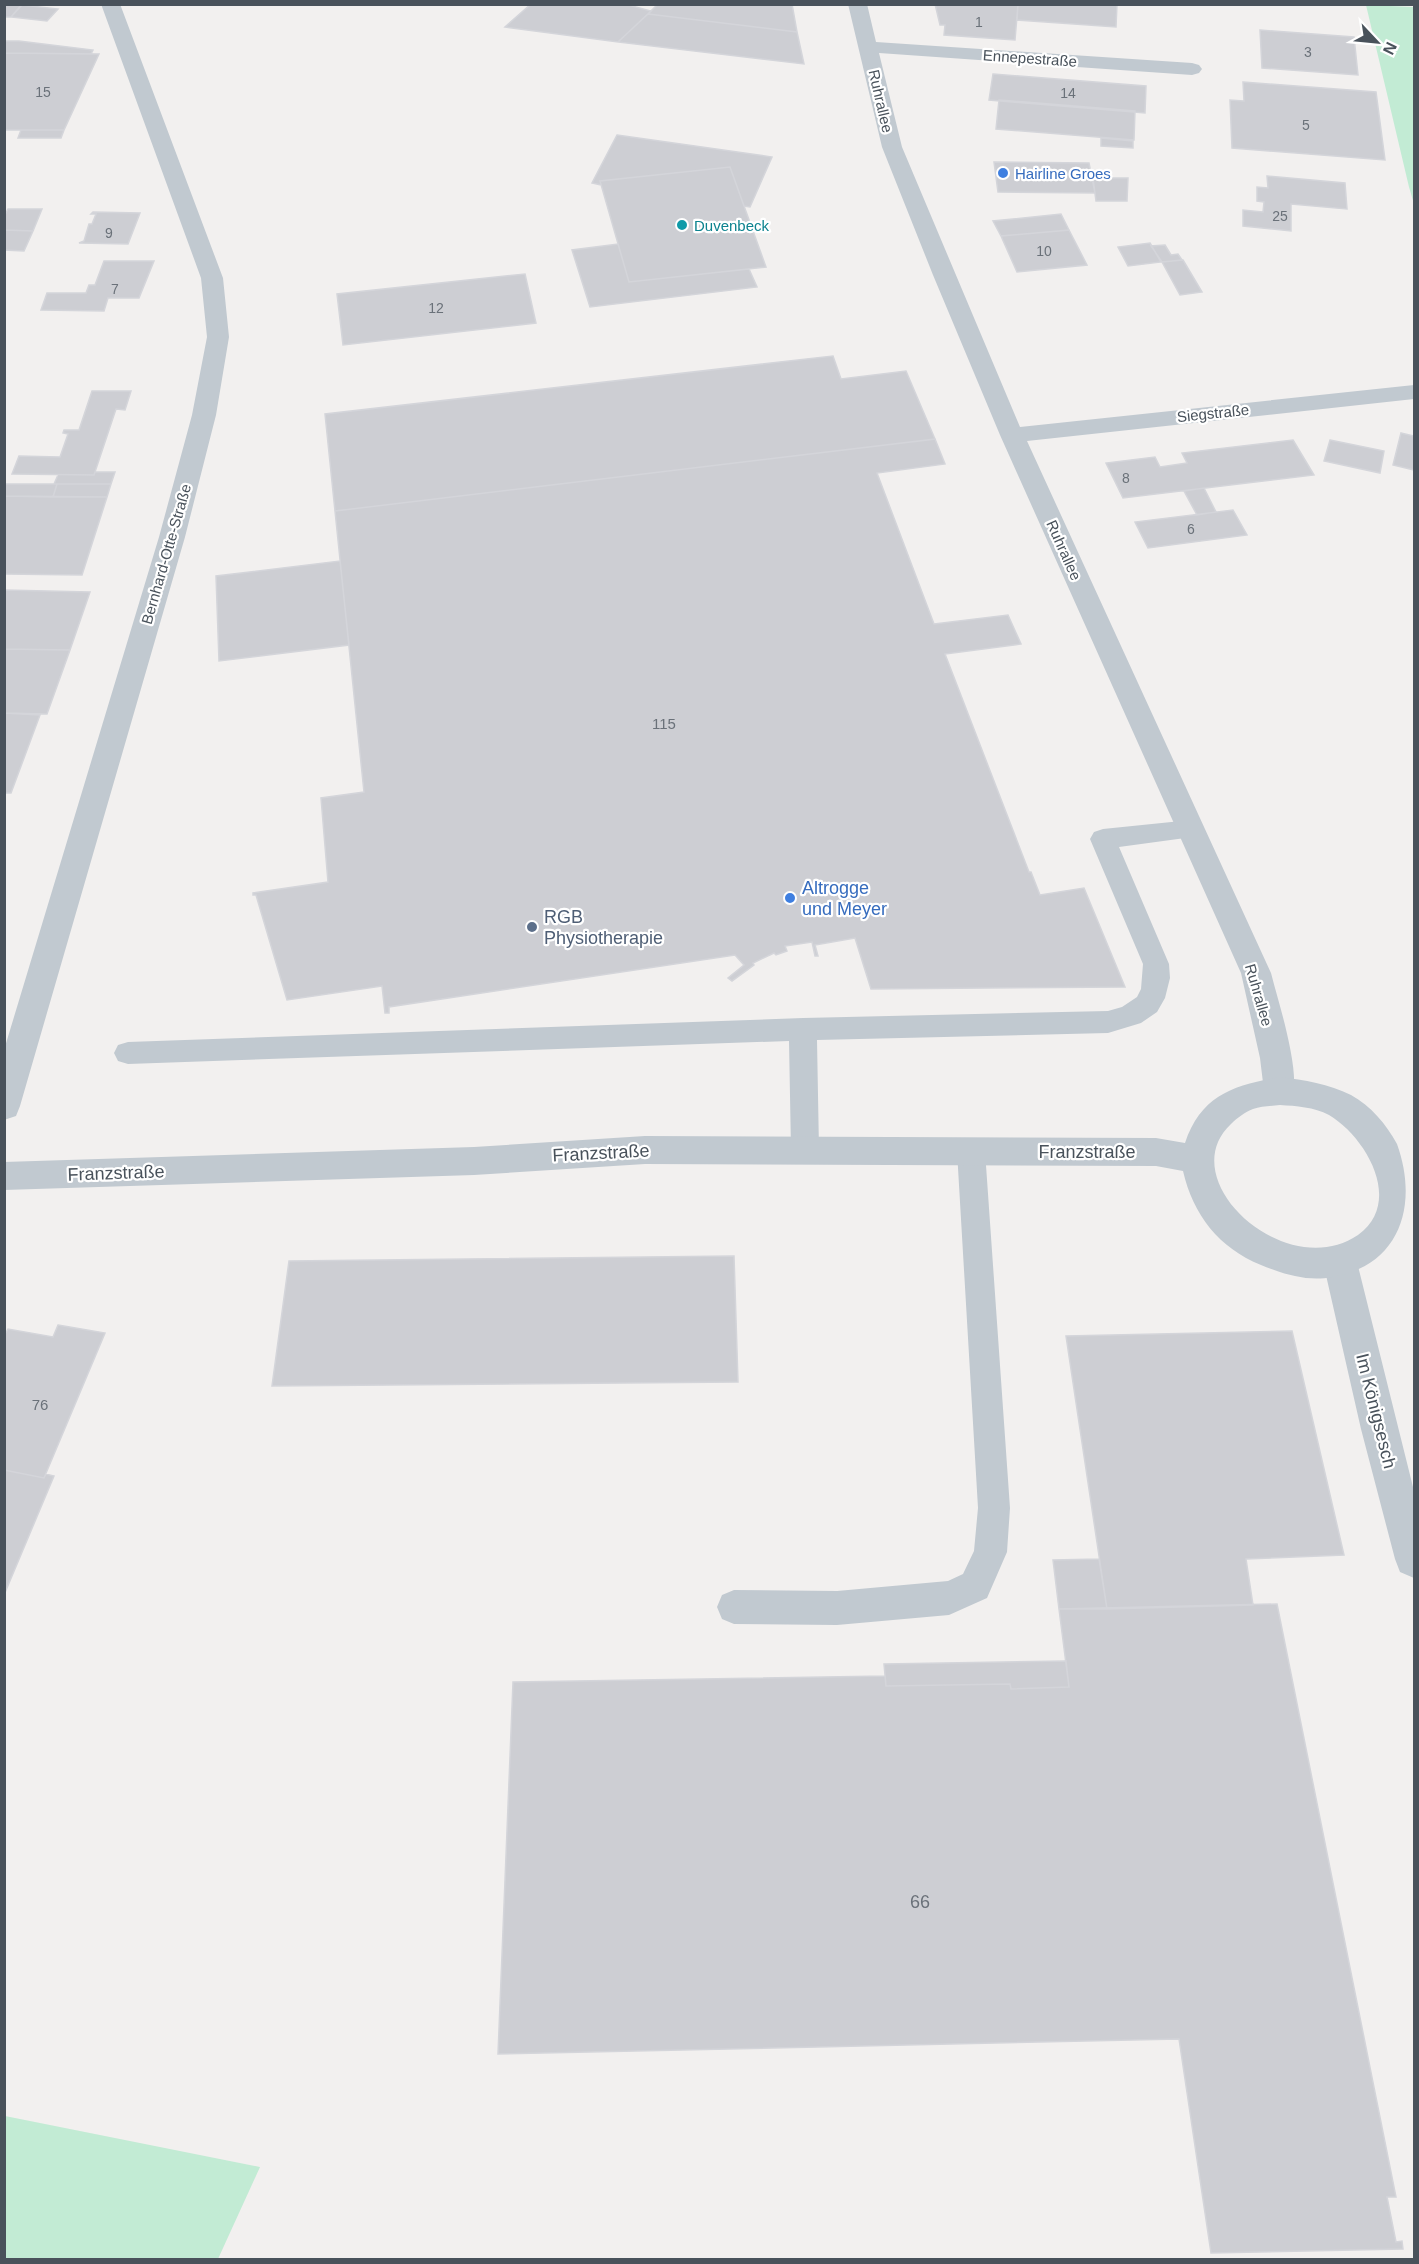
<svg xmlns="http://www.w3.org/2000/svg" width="1419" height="2264" font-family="Arial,sans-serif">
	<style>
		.green { fill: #c2ebd4 }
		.building { fill: #cdced3; stroke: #d4d5da; stroke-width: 1.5 }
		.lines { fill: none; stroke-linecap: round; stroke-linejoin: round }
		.service { fill: #c1c9d0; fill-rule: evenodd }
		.minor { fill: #c1c9d0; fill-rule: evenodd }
		.tertiary { fill: #c1c9d0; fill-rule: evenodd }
		.shop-dot { fill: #3f7fe0; stroke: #fff; stroke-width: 2 }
		.culture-dot { fill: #0f9aa8; stroke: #fff; stroke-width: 2 }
		.service-dot { fill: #5c6f8a; stroke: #fff; stroke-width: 2 }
		.labels { text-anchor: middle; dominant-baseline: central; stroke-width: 4.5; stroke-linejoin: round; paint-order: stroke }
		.far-number-label { font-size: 14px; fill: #6a7179 }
		.far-street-label { font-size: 15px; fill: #49525b; stroke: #fff }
		.far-shop-label { font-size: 15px; fill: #366cbe; stroke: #fff; text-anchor: start }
		.far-culture-label { font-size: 15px; fill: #0d838f; stroke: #fff; text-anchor: start }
		.number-label { font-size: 15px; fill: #6a7179 }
		.shop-label { font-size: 18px; fill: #366cbe; stroke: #fff; text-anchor: start }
		.service-label { font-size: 18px; fill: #4e5e75; stroke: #fff; text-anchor: start }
		.street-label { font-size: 18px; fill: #49525b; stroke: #fff }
		.near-number-label { font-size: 18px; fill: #6a7179 }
	</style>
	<rect width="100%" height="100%" fill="#f2f0ef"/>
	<!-- green -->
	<path class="green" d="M1366,5L1414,7V204L1409,187Z
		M5,2116L260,2167L218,2259H5Z"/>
	<!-- building -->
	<path class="building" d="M4,4H22L11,17H4Z
		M531,4H625L651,11L618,42L505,27Z
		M658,4H792L797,32L648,14Z
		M935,4H1018L1015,40L944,35L945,25H940Z
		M1018,4H1117L1116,27L1017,20Z
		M22,5L58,9L47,21L11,17Z
		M648,14L797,32L804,64L618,42Z
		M1260,30L1354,37L1358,75L1262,68Z
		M4,41H19L93,50L91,54L4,53Z
		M4,53L99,54L64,130H4Z
		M993,74L1146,86L1145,113L989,100Z
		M1243,82L1376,92L1385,160L1232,148L1230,100L1244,101Z
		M999,100L1135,111L1134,140L996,129Z
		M21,130H64L61,138H18Z
		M617,135L772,157L750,207L744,206L730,167L600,181L601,185L592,183Z
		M1101,138L1133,141V148L1101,146Z
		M994,162L1089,163L1095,193L998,192Z
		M730,167L766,267L629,282L600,181Z
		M1267,176L1345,183L1347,209L1291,204V231L1243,226V210L1263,212L1264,202L1257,201V187L1268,188Z
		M1093,178H1128L1127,201H1096Z
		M8,209H42L33,231L4,230V217Z
		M93,212L140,213L128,244L79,243L84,241L89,224H92L96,214H91Z
		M1061,214L1069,230L1001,236L993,221Z
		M4,230L33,231L24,251L4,250Z
		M1069,230L1087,265L1017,272L1001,236Z
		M1150,243L1161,262L1128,266L1118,247Z
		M618,244L629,282L749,269L757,287L590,307L572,250Z
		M1165,245L1171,255L1178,254L1182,260L1162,262L1151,246Z
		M1183,260L1202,292L1180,295L1162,262Z
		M104,261H154L139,298H108L104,311L41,310L47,293H86L89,285H95Z
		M525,274L536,323L343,345L337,294Z
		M833,356L841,379L906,371L935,439L335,511L325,414Z
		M92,391H131L125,410L116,409L94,475L12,474L19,456L60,457L68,434L63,433L64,430H79Z
		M1401,433L1414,436V470L1393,465Z
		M935,439L945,464L877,473L934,624L1008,615L1021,644L945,654L1029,872H1031L1040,895L1084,888L1125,987L871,989L855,938L815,945L818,956H815L812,942L785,946L787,951L776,955L774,953L753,963L754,965L732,981L728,978L744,965L735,955L389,1007V1013H385L382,986L287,1000L256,895H253V893L328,882L321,798L364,792L335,511Z
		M1293,440L1314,475L1123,498L1106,463L1155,457L1160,467L1187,463L1182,453Z
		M1330,440L1384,451L1380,473L1324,461Z
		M95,472H115L111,484H54L58,475H94Z
		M4,484H57L53,497L4,496Z
		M57,484H111L107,497H53Z
		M1204,488L1216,512L1197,515L1184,491Z
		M4,496L107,497L82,575L4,574Z
		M1233,510L1247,535L1148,548L1135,522Z
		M340,561L349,645L219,661L216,576Z
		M4,590L90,592L70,650L4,649Z
		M4,649L70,650L47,714L4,713Z
		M4,713L40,715L11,793H4Z
		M734,1256L738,1382L272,1386L289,1261Z
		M58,1325L105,1333L44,1478L4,1470V1336L8,1329L53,1337Z
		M1292,1331L1344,1555L1246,1559L1253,1605L1107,1609L1066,1336Z
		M4,1470L44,1478L46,1474L54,1476L4,1595Z
		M1099,1559L1107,1609H1059L1053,1560Z
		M1277,1604L1396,2197H1387L1396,2242L1402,2241L1403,2249L1211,2253L1179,2039L498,2054L513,1682L885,1676L886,1686L1010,1684L1011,1689L1069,1687L1059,1609Z
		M1066,1661L1069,1687L1011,1689L1010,1684L886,1686L884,1664Z"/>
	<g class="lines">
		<!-- service -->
		<path class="service" d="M1191,820L1200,822L1204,829L1200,836L1119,847L1169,964L1170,978L1165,998L1157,1012L1141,1023L1108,1033L817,1040L819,1150L815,1159L805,1162L795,1159L791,1150L789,1041L128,1064L118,1061L114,1053L118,1045L128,1042L803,1018L1108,1011L1122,1007L1137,997L1141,989L1143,964L1090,839L1094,832L1103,829Z
			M971,1139L981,1142L985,1151L1010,1508L1007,1552L987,1598L949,1615L837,1625L734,1624L722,1619L717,1607L722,1595L734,1590L837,1591L948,1581L963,1574L974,1551L978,1508L957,1151L961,1142Z"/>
		<!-- minor -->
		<path class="minor" d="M101,4H120L223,278L229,337L216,415L185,537L20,1106L16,1116L4,1120V1050L159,537L192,415L207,337L201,278Z
			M848,4H867L876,42L1192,63L1199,65L1202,69L1199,73L1192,75L879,53L902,147L1020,427L1414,385V399L1027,441L1271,973C1278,1001 1303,1077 1291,1101L1280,1105L1269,1101L1264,1091L1260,1058L1241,973L1000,435L933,275L882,147Z
			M1340,1247L1352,1251L1357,1262L1414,1491V1578L1400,1572L1395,1559L1361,1429L1323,1262L1328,1251Z"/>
		<!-- tertiary -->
		<path class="tertiary" d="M1280,1077C1304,1080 1329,1084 1351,1095C1371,1106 1386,1124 1397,1144C1419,1205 1400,1266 1332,1277C1308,1282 1283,1274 1261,1265C1219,1248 1193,1215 1183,1171L1156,1166L645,1164L474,1175L4,1190V1162L474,1147L645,1136L1156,1138L1185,1143C1201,1095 1234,1085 1280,1077ZM1280,1105C1296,1106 1314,1107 1329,1115C1366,1137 1404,1202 1358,1235C1286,1284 1171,1180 1231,1124C1237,1118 1245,1112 1253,1109C1261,1106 1271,1106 1280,1105Z"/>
	</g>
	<!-- markers -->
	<g class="shop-dot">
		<circle cx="1003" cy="173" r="6"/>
		<circle cx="790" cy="898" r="6"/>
	</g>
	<circle class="culture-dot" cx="682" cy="225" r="6"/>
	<circle class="service-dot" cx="532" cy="927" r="6"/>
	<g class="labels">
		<!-- far-number labels -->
		<g class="far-number-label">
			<text x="979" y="22">1</text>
			<text x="1308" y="52">3</text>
			<text x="43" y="92">15</text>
			<text x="1068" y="93">14</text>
			<text x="1306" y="125">5</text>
			<text x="1280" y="216">25</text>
			<text x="109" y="233">9</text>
			<text x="1044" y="251">10</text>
			<text x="115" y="289">7</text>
			<text x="436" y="308">12</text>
			<text x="1126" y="478">8</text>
			<text x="1191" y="529">6</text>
		</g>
		<!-- far-street labels -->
		<g class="far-street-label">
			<text transform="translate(1030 58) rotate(4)">Ennepestraße</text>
			<text transform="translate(881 101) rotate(77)">Ruhrallee</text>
			<text transform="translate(1213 413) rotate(-6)">Siegstraße</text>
			<text transform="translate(1064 550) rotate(66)">Ruhrallee</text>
			<text transform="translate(166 554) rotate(-74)">Bernhard-Otte-Straße</text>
			<text transform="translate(1259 995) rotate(74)">Ruhrallee</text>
		</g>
		<!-- far-shop labels -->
		<g class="far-shop-label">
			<text x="1015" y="173">Hairline Groes</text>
		</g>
		<!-- far-culture labels -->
		<g class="far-culture-label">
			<text x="694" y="225">Duvenbeck</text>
		</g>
		<!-- number labels -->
		<g class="number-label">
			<text x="664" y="723">115</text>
			<text x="40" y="1404">76</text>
		</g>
		<!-- shop labels -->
		<g class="shop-label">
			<text x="802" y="888">Altrogge<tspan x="802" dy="21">und Meyer</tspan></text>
		</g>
		<!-- service labels -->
		<g class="service-label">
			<text x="544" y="917">RGB<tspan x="544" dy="21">Physiotherapie</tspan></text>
		</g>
		<!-- street labels -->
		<g class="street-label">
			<text x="1087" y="1152">Franzstraße</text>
			<text transform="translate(601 1153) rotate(-3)">Franzstraße</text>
			<text transform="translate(116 1173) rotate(-2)">Franzstraße</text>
			<text transform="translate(1376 1411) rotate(76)">Im Königsesch</text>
		</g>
		<!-- near-number labels -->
		<g class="near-number-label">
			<text x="920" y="1902">66</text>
		</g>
	</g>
	<!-- border -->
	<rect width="1419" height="2264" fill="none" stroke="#49525b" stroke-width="12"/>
	<!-- north arrow -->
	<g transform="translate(1377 42) rotate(116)" stroke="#ffffff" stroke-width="4.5" paint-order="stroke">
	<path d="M0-4.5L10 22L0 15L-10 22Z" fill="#49525b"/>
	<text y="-9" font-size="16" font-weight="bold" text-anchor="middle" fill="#49525b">N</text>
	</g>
</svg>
